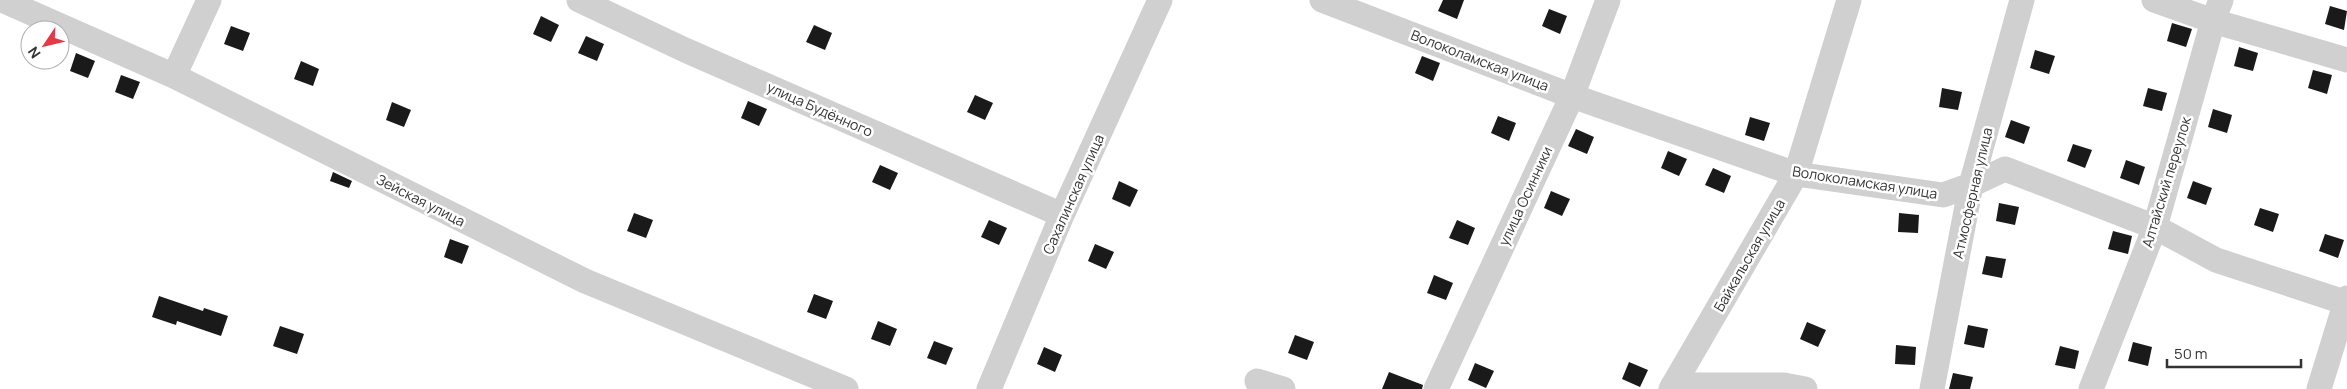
<svg xmlns="http://www.w3.org/2000/svg" width="2347" height="389" font-family="Manrope,sans-serif">
	<style>
		.building { fill: #1a1a1a }
		.lines { fill: none; stroke-linecap: round; stroke-linejoin: round }
		.minor { stroke: #d0d0d0; stroke-width: 25 }
		.labels { text-anchor: middle; dominant-baseline: central; stroke-width: 5; stroke-linejoin: round; paint-order: stroke }
		.street-label { font-size: 14px; fill: #333; stroke: #fff }
	</style>
	<rect width="100%" height="100%" fill="#fff"/>
	<!-- building -->
	<path class="building" d="M1443,0H1464L1457,19L1438,11Z
		M2330,6L2347,11L2344,30L2325,24Z
		M1549,9L1567,16L1560,34L1542,26Z
		M541,16L559,25L551,42L533,34Z
		M2172,23L2192,29L2186,47L2167,41Z
		M814,25L832,33L825,50L806,42Z
		M231,26L250,33L243,51L224,44Z
		M586,36L604,44L597,61L578,53Z
		M2239,47L2258,53L2253,71L2234,66Z
		M2035,50L2055,56L2049,74L2030,68Z
		M76,53L95,61L88,78L70,71Z
		M1422,56L1440,63L1433,81L1415,73Z
		M301,61L319,69L313,86L294,79Z
		M2313,70L2332,75L2327,94L2308,88Z
		M121,75L140,82L133,99L115,92Z
		M1942,88L1962,92L1958,110L1939,107Z
		M2148,88L2167,93L2162,111L2143,106Z
		M975,95L993,103L985,120L967,112Z
		M748,101L767,109L759,126L741,118Z
		M392,102L411,110L404,127L386,120Z
		M2213,109L2232,115L2227,133L2208,127Z
		M1498,116L1516,123L1509,141L1491,133Z
		M1750,117L1770,123L1764,141L1745,135Z
		M2011,120L2030,127L2024,144L2005,137Z
		M1576,129L1594,137L1587,154L1568,146Z
		M2073,144L2092,150L2085,168L2067,161Z
		M1668,151L1687,159L1679,176L1661,168Z
		M2126,160L2145,167L2139,185L2120,178Z
		M880,165L898,173L890,190L872,182Z
		M1713,168L1731,176L1724,193L1705,185Z
		M333,172L352,181L349,188L330,181Z
		M1119,181L1138,190L1130,207L1112,199Z
		M2193,181L2212,188L2206,205L2187,198Z
		M1551,191L1570,199L1562,216L1544,208Z
		M1999,203L2019,207L2015,225L1996,221Z
		M2260,208L2279,214L2273,232L2254,225Z
		M634,213L653,220L646,238L627,231Z
		M1899,213L1919,215L1918,233L1898,232Z
		M989,220L1007,228L999,245L981,237Z
		M1457,220L1475,228L1468,245L1449,238Z
		M2113,231L2132,236L2128,254L2108,249Z
		M2325,234L2344,240L2338,258L2319,251Z
		M450,239L469,246L462,264L444,257Z
		M1095,244L1114,252L1106,269L1088,261Z
		M1986,256L2006,259L2002,278L1982,274Z
		M1434,275L1453,283L1446,300L1427,293Z
		M814,294L833,301L826,319L807,312Z
		M159,296L203,311L204,308L228,316L221,336L177,321L176,325L152,317Z
		M878,321L897,329L890,346L871,339Z
		M1807,322L1826,330L1818,347L1800,339Z
		M1968,325L1988,329L1984,348L1964,344Z
		M280,326L304,334L297,354L273,346Z
		M1295,335L1314,342L1307,360L1288,353Z
		M934,341L953,348L946,365L927,358Z
		M2133,342L2152,347L2148,366L2128,361Z
		M1896,345L1916,347L1915,365L1895,364Z
		M2060,346L2079,351L2075,369L2055,365Z
		M1044,347L1062,355L1055,372L1037,364Z
		M1629,362L1648,370L1640,387L1622,379Z
		M1475,363L1494,371L1486,388L1468,380Z
		M1389,372L1423,385L1422,389H1382Z
		M1953,373L1973,377L1970,389H1949Z"/>
	<g class="lines">
		<!-- minor -->
		<path class="minor" d="M2,0L174,76L585,281L846,389
			M579,0L685,50L1062,215
			M1322,0L1572,96L1796,174L1943,195L1971,185L2005,169L2155,227L2216,260L2347,303
			M2154,0L2213,21L2347,60
			M174,76L209,0
			M1257,381L1283,389
			M1673,385H1784L1805,389
			M989,389L1062,215L1160,0
			M1436,389L1572,96L1608,0
			M1671,389L1796,174L1849,0
			M1932,389L1971,185L2022,0
			M2091,389L2155,227L2213,21L2221,0
			M2319,389L2347,298"/>
	</g>
	<g class="labels">
		<!-- street labels -->
		<g class="street-label">
			<text transform="translate(1480 60) rotate(21)">Волоколамская улица</text>
			<text transform="translate(820 109) rotate(24)">улица Будённого</text>
			<text transform="translate(1865 182) rotate(9)">Волоколамская улица</text>
			<text transform="translate(2166 182) rotate(-73)">Алтайский переулок</text>
			<text transform="translate(1972 193) rotate(-77)">Атмосферная улица</text>
			<text transform="translate(1073 194) rotate(-66)">Сахалинская улица</text>
			<text transform="translate(1525 196) rotate(-65)">улица Осинники</text>
			<text transform="translate(421 200) rotate(27)">Зейская улица</text>
			<text transform="translate(1749 255) rotate(-60)">Байкальская улица</text>
		</g>
	</g>
	<!-- north arrow -->
	<g transform="translate(45 45) rotate(235)"><circle r="24" fill="#ffffff" stroke="#adadad"/>
	<path d="M0-4L9 19L0 12L-9 19Z" fill="#e63946"/>
	<text y="-8" font-size="14" font-weight="bold" text-anchor="middle" fill="#333333">N</text>
	</g>
	<!-- scale -->
	<path d="M2167 359v8h134v-8" fill="none" stroke="#333333" stroke-width="2.5"/>
	<text x="2174" y="359" font-size="15" fill="#333333" stroke="#ffffff" stroke-width="4" paint-order="stroke">50 m</text>
</svg>
